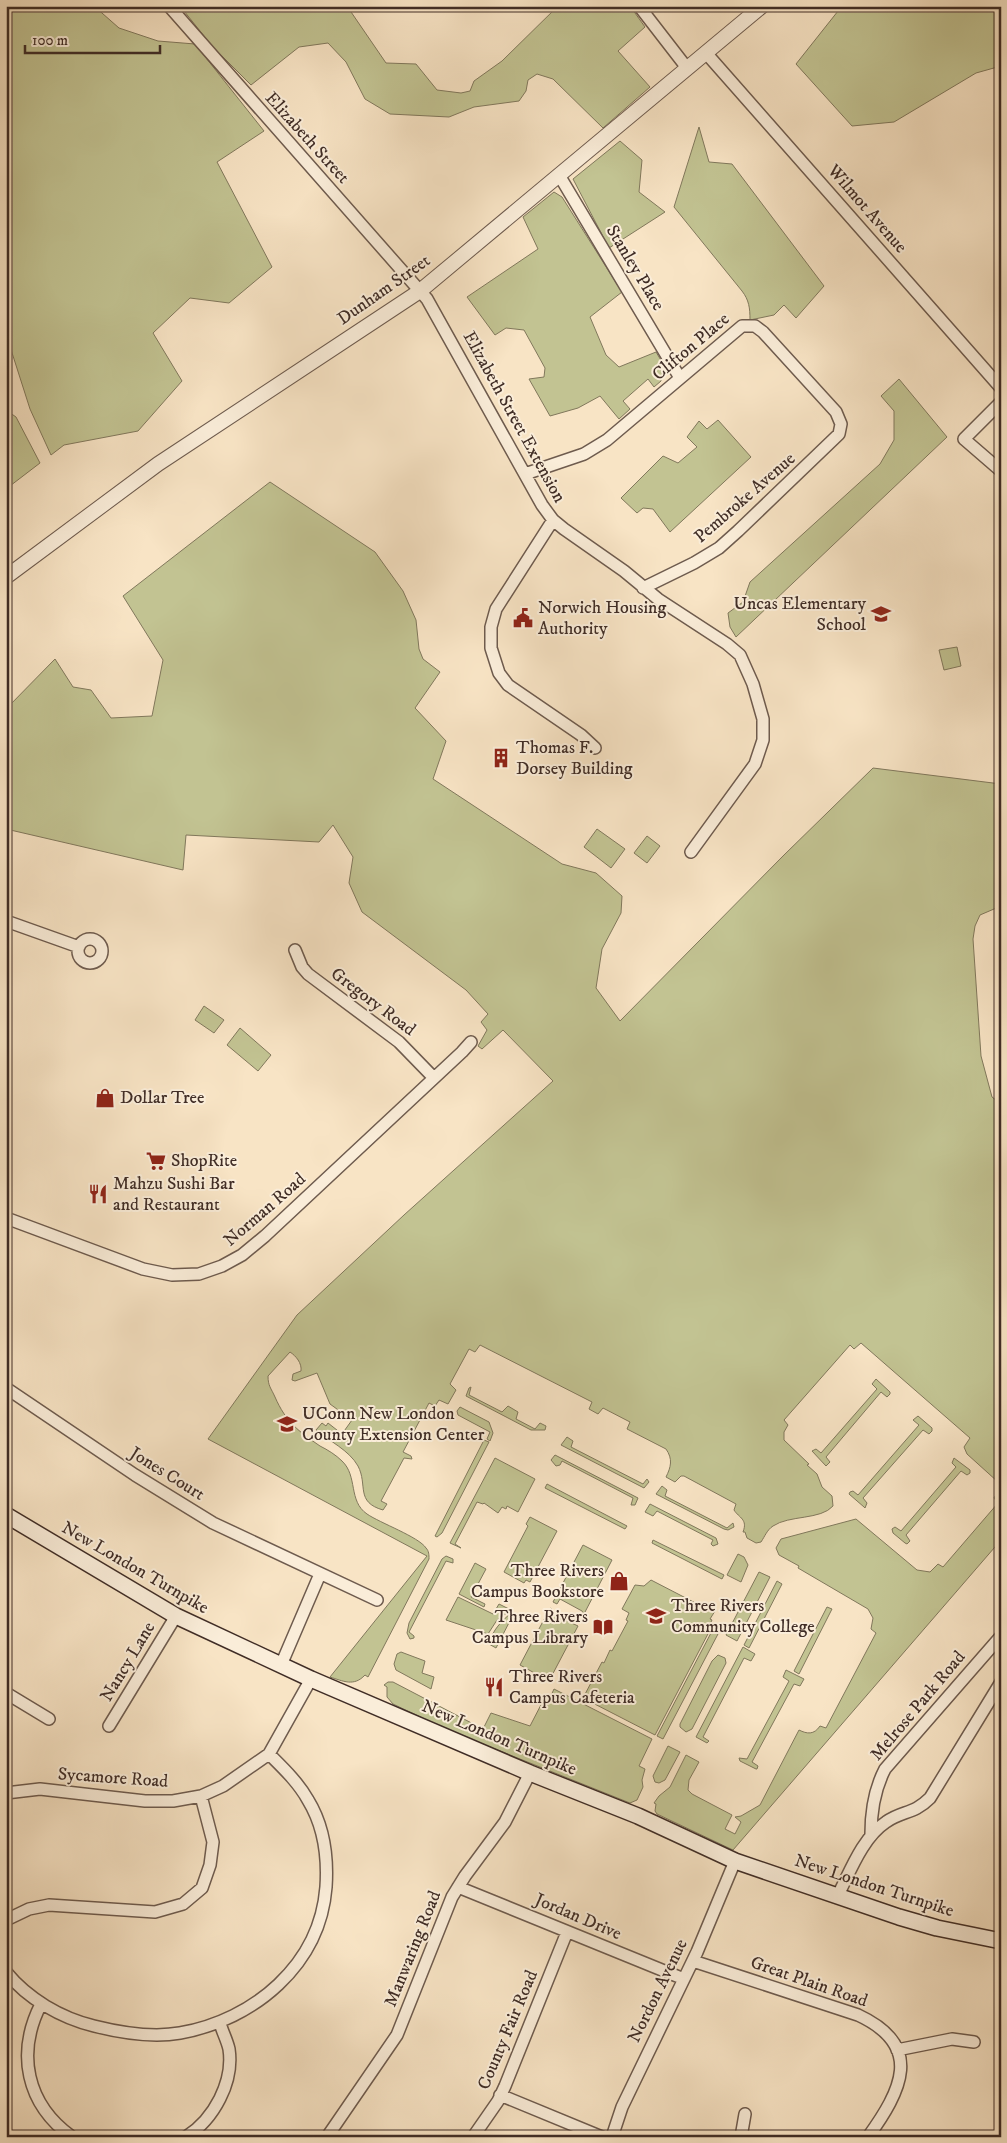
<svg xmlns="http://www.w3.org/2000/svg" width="1007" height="2143" font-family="'IM FELL DW Pica',serif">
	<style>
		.green { fill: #c2c392; stroke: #81785c }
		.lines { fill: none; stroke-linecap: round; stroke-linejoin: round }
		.minor-casing { stroke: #6e5b4e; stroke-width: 14 }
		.tertiary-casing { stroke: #6e5b4e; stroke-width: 16 }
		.secondary-casing { stroke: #402d26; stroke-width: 18 }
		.minor { stroke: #faedd9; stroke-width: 11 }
		.tertiary { stroke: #faedd9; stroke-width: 14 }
		.secondary { stroke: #faedd9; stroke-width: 15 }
		.labels { text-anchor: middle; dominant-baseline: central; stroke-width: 4; stroke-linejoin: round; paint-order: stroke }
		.street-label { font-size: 18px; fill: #402d26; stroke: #faedd9 }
		.poi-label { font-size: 18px; fill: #402d26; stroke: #faedd9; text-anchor: start }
	</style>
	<rect width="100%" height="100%" fill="#f8e4c5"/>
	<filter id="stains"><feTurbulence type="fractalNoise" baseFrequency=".004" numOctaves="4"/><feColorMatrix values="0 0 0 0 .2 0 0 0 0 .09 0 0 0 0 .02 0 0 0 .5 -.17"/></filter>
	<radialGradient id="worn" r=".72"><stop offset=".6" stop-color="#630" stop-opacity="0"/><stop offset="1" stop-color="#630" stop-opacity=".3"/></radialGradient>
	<!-- green -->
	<path class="green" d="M6,6H94L119,28L158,41L195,44L264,131L217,162L272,267L229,303L190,298L153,333L182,381L138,431L64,445L51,455L30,409L6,334Z
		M180,6H328L349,9L386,63L416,64L437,90L461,93L470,91L474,81L502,61L558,6H630L645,27L618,51L650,87L603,128L553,79L537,74L528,80L526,91L519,101L474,107L449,117L390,114L365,99L346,62L328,43L299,47L251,85L212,46Z
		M842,6H1001V66L976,73L894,122L852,126L796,64Z
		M699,127L709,162L732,164L824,286L796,318L784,305L774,315L750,320C750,308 749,300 742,291L674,207Z
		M620,141L642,160L639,192L665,212L609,248L573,179Z
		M554,192L562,197L622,292L590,317L606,355L619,367L656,352L662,362L659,365L662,373L661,381L654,387L648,379L623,401L630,409L619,419L600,396L578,408L550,416L529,379L544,377L545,368L524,330L506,328L495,335L467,297L538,249L523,217Z
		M899,379L947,437L736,637L730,627L728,613L743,602L750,582L880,464L894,440V411L881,396Z
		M6,410L16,417L40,463L6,489Z
		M718,420L751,457L670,532L653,509L643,508L637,513L621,498L663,456L678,463L697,447L687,437L699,421L707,429Z
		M270,482L375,552L403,591L416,620L419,649L423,659L440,672L415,708L446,741L433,779L562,864L596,873L622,896L621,913L602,949L596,988L620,1021L784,855L873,768L1001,784V906L980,915L975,926L973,939L981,1056L992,1097L1001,1104V1540L733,1850L657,1814L655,1811L656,1804L654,1803L659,1796L670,1787L686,1755L699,1762L689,1780L688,1790L692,1794L732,1815L725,1829L735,1834L741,1822L735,1817L741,1816L760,1805L799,1730C807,1734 814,1735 820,1726L826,1728L876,1633L871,1629L873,1618L868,1609L798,1568L799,1566L779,1555L776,1548L781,1539L856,1519L917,1570L930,1572L938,1564L943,1567L998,1503L994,1498L1000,1488L998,1482L967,1454L964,1447L970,1438L861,1343L854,1349L850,1345L784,1420L788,1425L784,1432V1440L809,1464L807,1465L817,1474L822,1487L832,1496L833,1506C821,1520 789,1515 773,1526C767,1530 765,1536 761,1542L756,1543L747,1538L745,1532H743C748,1519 739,1518 734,1510L736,1504L684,1476H681L675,1482L666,1477C671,1467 673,1459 666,1449L627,1429L630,1422L603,1408L598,1414L589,1409L592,1402L480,1345L475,1352L469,1349L450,1384L456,1390L448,1404L439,1400L435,1406L429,1403L403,1452L411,1456L412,1459L404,1458L381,1501L387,1504L383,1510C355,1502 368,1485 358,1466C349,1450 329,1441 316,1430L322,1423L326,1426L328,1423L342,1434L352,1420L330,1404L317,1373L295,1381L292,1380L293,1374L301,1371C302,1363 296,1356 290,1352L268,1376C268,1386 271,1388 275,1397C286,1422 298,1431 320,1446C328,1450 336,1455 342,1461C358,1476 348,1501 367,1514C380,1523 419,1537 426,1548C429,1551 429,1555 429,1559L368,1677L365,1675C354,1687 343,1681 330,1677L427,1556L208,1439L297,1315L404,1215L553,1081L503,1030L482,1049L478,1046L487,1030L481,1022L488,1014L466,990L362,912L349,883L353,857L333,825L319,842L186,835L183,870L6,829V709L55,659L73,687L91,690L111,718L152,716L163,660L123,596Z
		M957,647L961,666L944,670L939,650Z
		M597,829L625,849L611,868L584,847Z
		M647,836L660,846L647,863L634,853Z
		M204,1006L224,1020L214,1033L195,1020Z
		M240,1028L271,1055L258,1071L227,1045Z
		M876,1379L890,1392V1394L887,1397L881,1392L826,1457L830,1462L826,1466L812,1451L816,1449L821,1453L877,1389L872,1384Z
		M471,1387L469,1395L502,1412L508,1406L518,1412L516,1419L535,1429L540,1423L546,1426L545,1430H531L466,1396L469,1388Z
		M460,1407L489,1422L493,1433L490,1441L487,1439L490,1432L458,1415L457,1411Z
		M918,1416L932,1428V1431L929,1434L923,1430L863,1498L867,1503L865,1508L864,1507L849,1494L850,1492L853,1491L858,1495L919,1425L913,1420Z
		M567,1437L573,1441L571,1447L643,1484L647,1479L649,1482L644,1488L561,1445Z
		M484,1440L489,1442L442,1533L437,1537L435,1536Z
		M555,1455L638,1498L635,1505H631L633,1498L562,1461L560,1465L556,1466L551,1460Z
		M495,1458L535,1479L518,1512L507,1506L506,1509L502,1507L498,1513L484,1503L483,1504L477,1502L455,1544L461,1548L450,1543Z
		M954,1458L970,1470V1473L967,1475L961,1471L906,1535L910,1541L907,1544L905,1543L893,1533L892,1529L895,1527L901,1531L956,1467L952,1463Z
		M547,1484L627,1526L625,1529L545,1488Z
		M662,1486L667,1490L665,1496L727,1528L733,1523L734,1527L728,1530L724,1529L656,1494Z
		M650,1504L716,1538L718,1544L713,1546L711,1544L713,1540L657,1511L653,1516L645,1512Z
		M530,1517L557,1531L530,1582L526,1580L524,1583L504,1572L528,1526L526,1524Z
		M653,1540L724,1575L722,1579L652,1543Z
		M583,1545L612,1560L584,1614L582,1611L560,1599L557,1604L553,1602Z
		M738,1554L744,1557L748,1565L741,1582L727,1575Z
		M446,1556L453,1559V1563L446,1561L409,1632L414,1636V1638L410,1639L407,1633L409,1623L442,1559Z
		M475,1563L486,1569L471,1597L485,1604L484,1607L459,1594Z
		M759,1572L770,1577L737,1641L726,1635Z
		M651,1580L709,1610L711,1608L715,1611L710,1619L712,1620L708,1628L710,1630L655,1735L583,1698L602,1662L604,1663L610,1650L612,1651L628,1621L626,1620L629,1613L622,1609L635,1585L644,1586Z
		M777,1581L782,1584L749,1648L744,1645Z
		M458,1597L493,1614L499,1604L511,1610L497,1620L488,1634L446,1620Z
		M827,1607L832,1609L799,1674L794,1671Z
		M550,1608L553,1610L552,1614L578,1626L549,1681L520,1665Z
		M512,1612L514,1613L496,1648L489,1644C493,1629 501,1622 512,1612Z
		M712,1631L718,1634L663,1739L657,1736Z
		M743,1647L755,1654L751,1661L744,1658L703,1737L709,1741L707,1743L696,1737Z
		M401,1652L425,1661L422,1673L434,1677L431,1689L396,1670L394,1664L397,1654Z
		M718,1655L725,1658L726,1663L692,1729L686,1732L680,1727V1724L712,1661Z
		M786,1670L804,1679L800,1686L794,1684L752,1762L758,1766L757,1769H756L740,1761L739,1758L747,1759L789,1681L783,1677Z
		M388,1682H393L483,1729L491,1713L530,1726L544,1699L549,1700L554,1689L652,1739L639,1766L645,1769L642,1780L643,1787L637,1800L630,1803L450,1731L393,1704L387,1697V1687L384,1685Z
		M668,1746L680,1752L665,1780L659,1783L655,1782L653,1776Z"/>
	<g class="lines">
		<defs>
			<path id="minor" d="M169,6L427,299L542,505L553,520L564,529L624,571L658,599L727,644L740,655L753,684L763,719V740L755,764L691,852
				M639,6L687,68
				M706,53L1001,388
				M559,175L680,378
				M1001,402L964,439L1001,471
				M525,474L584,454L607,440L742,326H755L763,332L836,412L841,424L839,434L738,531L719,548L694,563L643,588
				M553,520L496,609L491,627V648L499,673L508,685L581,735L595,748
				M6,921L79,947
				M78 951a12 12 0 1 1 24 0a12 12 0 1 1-24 0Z
				M295,950L302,967L308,974L399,1042L434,1078
				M6,1218L143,1269L172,1275L199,1274L222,1266L242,1255L265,1236L462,1052L471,1042
				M6,1388L135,1475L213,1523L377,1600
				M281,1665L320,1574
				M6,1693L49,1719
				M109,1726L176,1616
				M6,1793L40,1789L145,1801H173L201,1796L223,1786L269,1754L311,1679
				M871,1834C871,1811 874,1790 885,1769L1001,1636
				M458,1887L684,1979
				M837,1897C850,1872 862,1838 886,1822C903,1810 913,1815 930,1798L1001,1682
				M6,1920L29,1909L49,1905L155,1912L183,1904L202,1888L210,1865L213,1842L201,1796
				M693,1961L858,2015C925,2046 901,2091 868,2137
				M6,1972C28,1999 61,2018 94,2026C122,2033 152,2038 180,2033C254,2020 320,1965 326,1887C328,1857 324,1826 308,1800C298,1782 283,1768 269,1754
				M41,2004C16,2053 26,2104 72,2137
				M897,2050L952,2039L974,2042
				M500,2095L602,2137
				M186,2137C214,2119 234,2082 229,2049C227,2040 222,2031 220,2023
				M327,2137L397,2035L452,1897L465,1876L505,1822L530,1773
				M473,2137L498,2101L505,2086L567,1932
				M612,2137L622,2107L697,1952L735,1861
				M741,2137L745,2114"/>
			<path id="tertiary" d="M6,577L158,464L420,291L762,6"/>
			<path id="secondary" d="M6,1515L176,1616L311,1679L530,1773L638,1816L735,1861L899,1917L937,1928L1001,1941"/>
		</defs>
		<!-- minor casing -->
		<use href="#minor" class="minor-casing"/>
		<!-- tertiary casing -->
		<use href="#tertiary" class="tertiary-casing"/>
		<!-- secondary casing -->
		<use href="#secondary" class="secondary-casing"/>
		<!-- minor -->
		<use href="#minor" class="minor"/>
		<!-- tertiary -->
		<use href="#tertiary" class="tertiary"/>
		<!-- secondary -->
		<use href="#secondary" class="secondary"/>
	</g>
	<!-- icons -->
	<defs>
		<symbol id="school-bare" viewBox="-9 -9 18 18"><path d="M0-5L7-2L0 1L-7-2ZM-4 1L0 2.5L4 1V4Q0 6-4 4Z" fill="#8f2418" stroke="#faedd9" stroke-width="2.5" paint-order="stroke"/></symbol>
		<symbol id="civic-bare" viewBox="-9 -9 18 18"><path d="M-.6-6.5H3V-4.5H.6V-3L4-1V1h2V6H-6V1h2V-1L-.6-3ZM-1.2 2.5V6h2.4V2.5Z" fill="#8f2418" stroke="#faedd9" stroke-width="2.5" paint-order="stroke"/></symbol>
		<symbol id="building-bare" viewBox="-9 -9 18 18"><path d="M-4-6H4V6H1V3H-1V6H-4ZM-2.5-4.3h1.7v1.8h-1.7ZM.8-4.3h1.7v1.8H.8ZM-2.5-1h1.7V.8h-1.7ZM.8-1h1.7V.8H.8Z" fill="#8f2418" stroke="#faedd9" stroke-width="2.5" paint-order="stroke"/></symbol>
		<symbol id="shop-bare" viewBox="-9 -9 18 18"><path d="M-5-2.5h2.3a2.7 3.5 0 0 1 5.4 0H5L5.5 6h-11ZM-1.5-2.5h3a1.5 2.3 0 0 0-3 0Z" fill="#8f2418" stroke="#faedd9" stroke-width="2.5" paint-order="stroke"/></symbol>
		<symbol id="supermarket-bare" viewBox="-9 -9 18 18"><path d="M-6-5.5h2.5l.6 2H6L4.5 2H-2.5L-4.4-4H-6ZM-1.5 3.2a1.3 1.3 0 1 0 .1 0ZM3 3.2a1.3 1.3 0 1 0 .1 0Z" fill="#8f2418" stroke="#faedd9" stroke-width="2.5" paint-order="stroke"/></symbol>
		<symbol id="restaurant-bare" viewBox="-9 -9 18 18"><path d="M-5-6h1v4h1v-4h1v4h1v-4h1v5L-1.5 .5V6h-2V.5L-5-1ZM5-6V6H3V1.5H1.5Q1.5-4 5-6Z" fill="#8f2418" stroke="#faedd9" stroke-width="2.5" paint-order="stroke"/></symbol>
		<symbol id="university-bare" viewBox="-9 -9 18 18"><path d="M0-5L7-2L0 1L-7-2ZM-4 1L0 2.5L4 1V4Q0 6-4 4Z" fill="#8f2418" stroke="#faedd9" stroke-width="2.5" paint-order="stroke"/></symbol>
		<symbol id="library-bare" viewBox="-9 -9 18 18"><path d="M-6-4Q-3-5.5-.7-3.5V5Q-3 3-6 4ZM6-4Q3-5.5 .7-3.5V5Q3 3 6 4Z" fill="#8f2418" stroke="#faedd9" stroke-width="2.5" paint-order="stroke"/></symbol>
	</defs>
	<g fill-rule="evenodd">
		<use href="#school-bare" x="867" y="600" width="28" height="28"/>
		<use href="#civic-bare" x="509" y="604" width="28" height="28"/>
		<use href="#building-bare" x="487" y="744" width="28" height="28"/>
		<use href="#shop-bare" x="91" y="1084" width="28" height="28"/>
		<use href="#supermarket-bare" x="142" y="1147" width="28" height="28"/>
		<use href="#restaurant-bare" x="84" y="1180" width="28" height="28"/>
		<use href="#university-bare" x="273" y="1410" width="28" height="28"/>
		<use href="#shop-bare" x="605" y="1567" width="28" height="28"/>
		<use href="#university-bare" x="642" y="1602" width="28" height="28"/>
		<use href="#library-bare" x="589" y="1613" width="28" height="28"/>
		<use href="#restaurant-bare" x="480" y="1673" width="28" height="28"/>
	</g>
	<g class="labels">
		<!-- street labels -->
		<g class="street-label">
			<text transform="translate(307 138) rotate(48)">Elizabeth Street</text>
			<text transform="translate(867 209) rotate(49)">Wilmot Avenue</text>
			<text transform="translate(635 268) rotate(59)">Stanley Place</text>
			<text transform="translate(384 290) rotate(-35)">Dunham Street</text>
			<text transform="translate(691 347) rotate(-40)">Clifton Place</text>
			<text transform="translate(514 417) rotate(61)">Elizabeth Street Extension</text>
			<text transform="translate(745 498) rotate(-41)">Pembroke Avenue</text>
			<text transform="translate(373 1002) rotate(37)">Gregory Road</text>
			<text transform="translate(265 1210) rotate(-41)">Norman Road</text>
			<text transform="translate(167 1474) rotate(32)">Jones Court</text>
			<text transform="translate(135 1568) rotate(30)">New London Turnpike</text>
			<text transform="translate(128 1662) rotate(-59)">Nancy Lane</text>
			<text transform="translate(918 1706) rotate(-50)">Melrose Park Road</text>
			<text transform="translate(499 1738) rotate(23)">New London Turnpike</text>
			<text transform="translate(113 1778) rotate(4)">Sycamore Road</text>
			<text transform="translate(874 1886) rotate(18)">New London Turnpike</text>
			<text transform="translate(578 1917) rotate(23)">Jordan Drive</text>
			<text transform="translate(413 1949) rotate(-68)">Manwaring Road</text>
			<text transform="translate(809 1982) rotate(19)">Great Plain Road</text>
			<text transform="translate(658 1991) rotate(-64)">Nordon Avenue</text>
			<text transform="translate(508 2030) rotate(-67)">County Fair Road</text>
		</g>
		<!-- poi labels -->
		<g class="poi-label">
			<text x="866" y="604" text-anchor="end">Uncas Elementary<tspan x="866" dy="21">School</tspan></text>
			<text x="538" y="608">Norwich Housing<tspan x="538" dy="21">Authority</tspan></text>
			<text x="516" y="748">Thomas F.<tspan x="516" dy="21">Dorsey Building</tspan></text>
			<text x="120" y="1098">Dollar Tree</text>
			<text x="171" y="1161">ShopRite</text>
			<text x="113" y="1184">Mahzu Sushi Bar<tspan x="113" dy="21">and Restaurant</tspan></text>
			<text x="302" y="1414">UConn New London<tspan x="302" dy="21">County Extension Center</tspan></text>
			<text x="604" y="1571" text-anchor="end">Three Rivers<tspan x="604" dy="21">Campus Bookstore</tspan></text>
			<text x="671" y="1606">Three Rivers<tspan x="671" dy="21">Community College</tspan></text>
			<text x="588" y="1617" text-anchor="end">Three Rivers<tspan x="588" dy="21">Campus Library</tspan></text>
			<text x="509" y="1677">Three Rivers<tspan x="509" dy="21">Campus Cafeteria</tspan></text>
		</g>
	</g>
	<!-- margin -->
	<rect width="1007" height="2143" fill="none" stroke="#f8e4c5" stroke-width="25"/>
	<rect x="8" y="8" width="992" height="2128" fill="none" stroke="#402d26" stroke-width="2.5"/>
	<rect x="12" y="12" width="982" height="2118" fill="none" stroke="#402d26"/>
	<!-- scale -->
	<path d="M25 45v8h135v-8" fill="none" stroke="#402d26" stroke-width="2.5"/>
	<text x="32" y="45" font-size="15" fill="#402d26" stroke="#faedd9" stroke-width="4" paint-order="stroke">100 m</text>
	<rect width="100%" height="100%" filter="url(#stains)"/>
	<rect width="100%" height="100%" fill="url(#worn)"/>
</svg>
